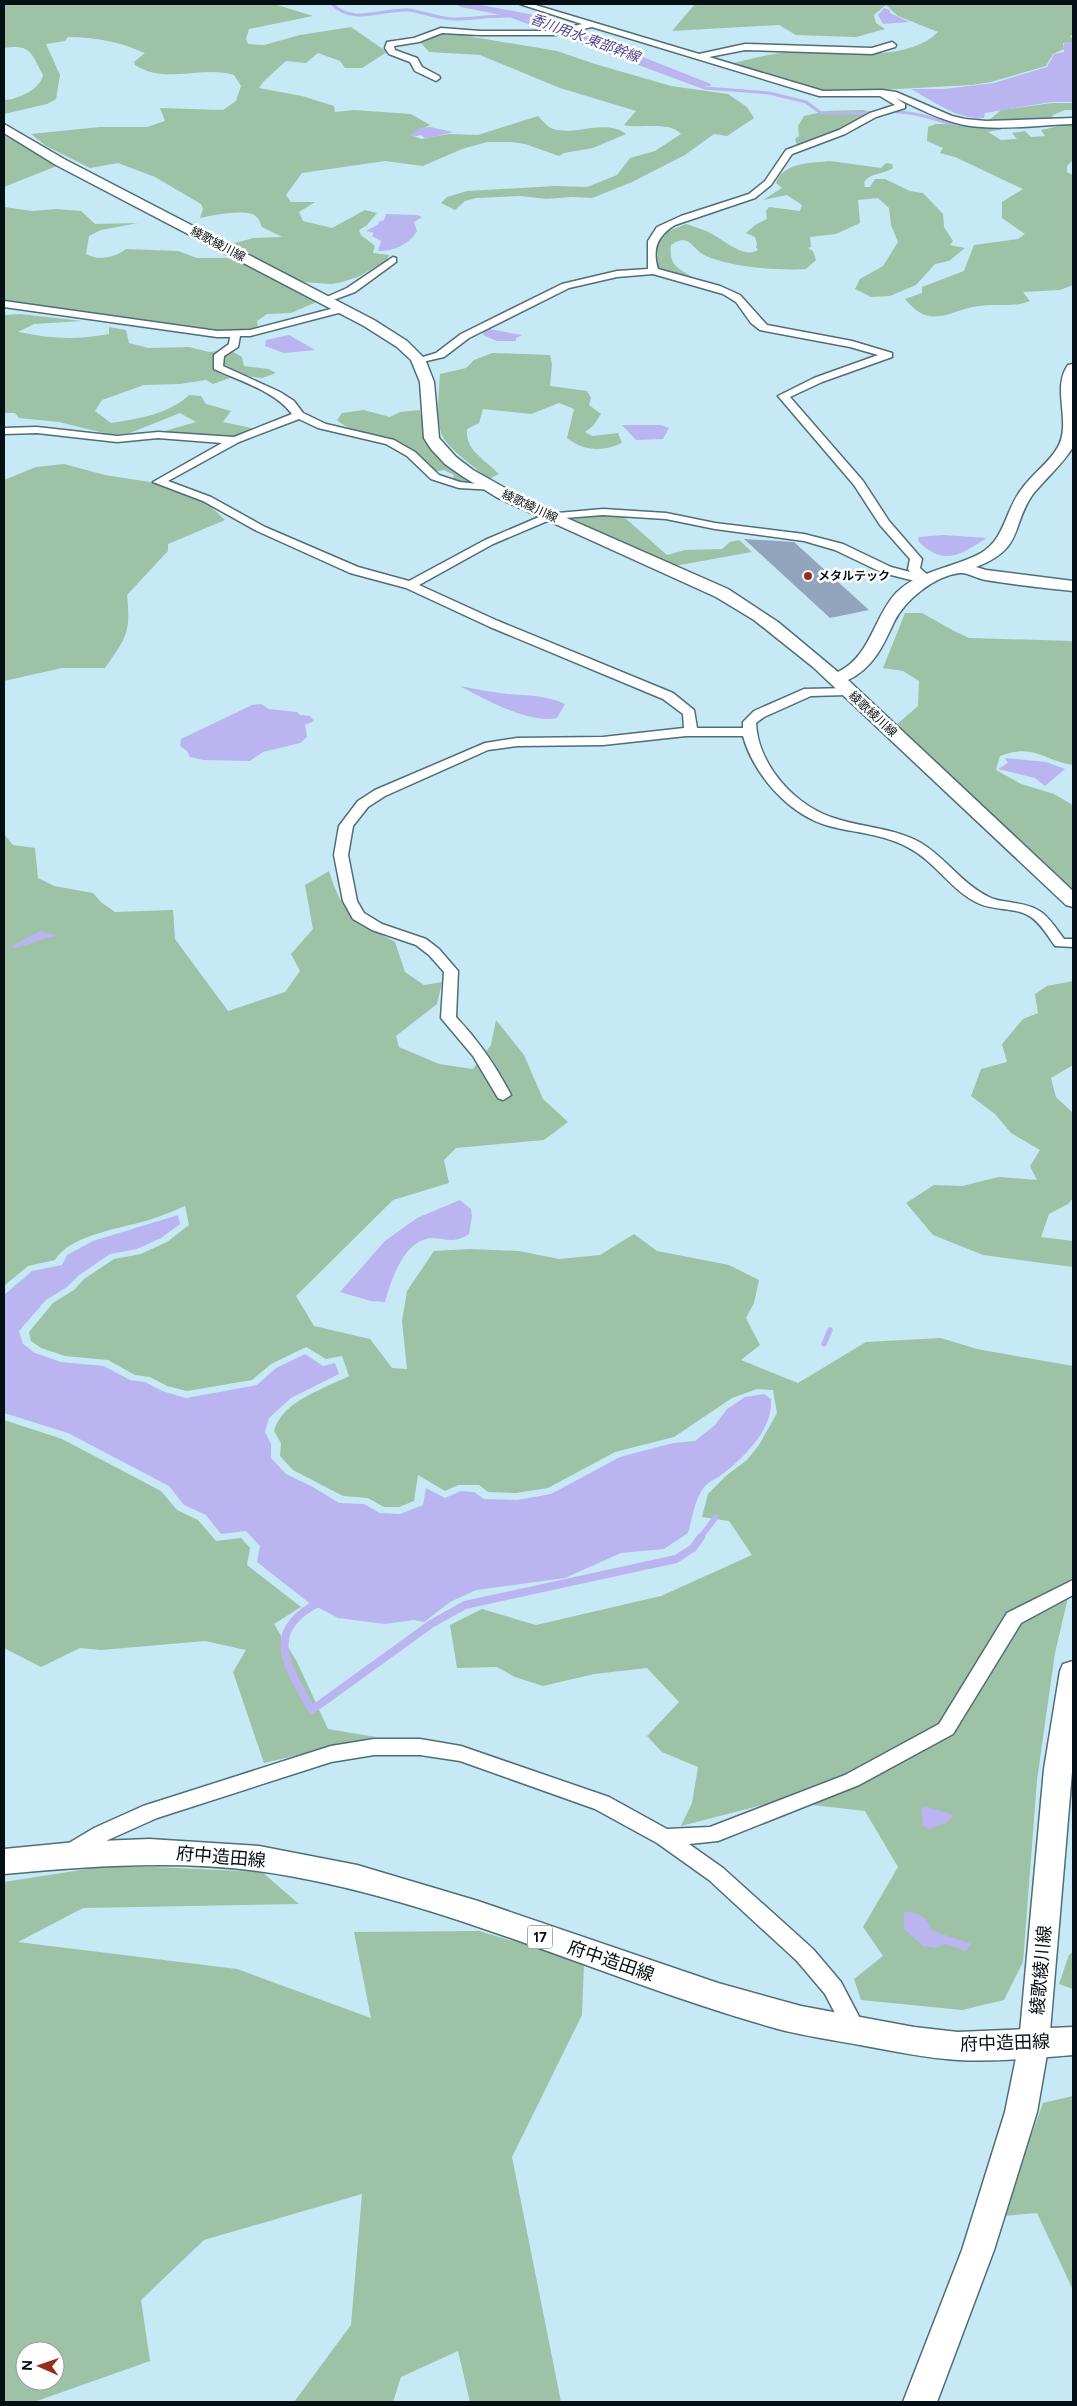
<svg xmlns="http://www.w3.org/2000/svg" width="1077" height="2406" font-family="Figtree,'Noto Sans JP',sans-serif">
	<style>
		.green { fill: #9dc2a6; fill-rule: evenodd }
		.water { fill: #bab4f0 }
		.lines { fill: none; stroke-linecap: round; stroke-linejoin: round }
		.stream-far2 { stroke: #bab4f0; stroke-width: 3 }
		.stream-far1 { stroke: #bab4f0; stroke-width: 5.5 }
		.stream { stroke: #bab4f0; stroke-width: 8 }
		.canal { fill: #bab4f0; fill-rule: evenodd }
		.building { fill: #93a5bc }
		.street-casing { stroke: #4e6e78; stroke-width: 3 }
		.secondary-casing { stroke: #4e6e78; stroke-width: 3 }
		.primary-casing { stroke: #4e6e78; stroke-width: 3 }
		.street { fill: #fff; fill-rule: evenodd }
		.secondary { fill: #fff; fill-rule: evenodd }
		.primary { fill: #fff; fill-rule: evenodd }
		.poi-dot { fill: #972d1d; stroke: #fff; stroke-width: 2 }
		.labels { text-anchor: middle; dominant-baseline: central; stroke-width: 5; stroke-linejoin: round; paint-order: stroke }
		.far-street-label { font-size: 12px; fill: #040f13; stroke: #fff }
		.far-poi-label { font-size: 12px; font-weight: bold; fill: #040f13; stroke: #fff; text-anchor: start }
		.far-water-label { font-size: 14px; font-style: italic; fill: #51448c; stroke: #fff }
		.shield { fill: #fff; stroke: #4f575a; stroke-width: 1 }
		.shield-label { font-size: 14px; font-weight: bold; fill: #040f13 }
		.near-street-label { font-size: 18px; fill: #040f13; stroke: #fff }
	</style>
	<rect width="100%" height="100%" fill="#c6e9f5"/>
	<!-- green -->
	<path class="green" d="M4,4H274L313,16L249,29L246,39L248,44L264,45L300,35L351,27L387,52L362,68H345L340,61L318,53L306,63L286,61L264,81L259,88L302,96L334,106L335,112L354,110L411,114L430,125L411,135L421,139L449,134L478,135L538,116C542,120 547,127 553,129C576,136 606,118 626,134L593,148L564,153L559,156L525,144L511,142H487L462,149L423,166L385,161L302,173L286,195L291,202H315L299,212L303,221L332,228L365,210L377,213L367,225L359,230L361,235L375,246L373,253L389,255L387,260L358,277L342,282L332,284L300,282L231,244L254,238L282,237L262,227C260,222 258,216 252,214C239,210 213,215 200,218L203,209L201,204L155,177L118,163L90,168L46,146L31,134L100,127H147L165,121L160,108L223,110L236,101L241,86L234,75C203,65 165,85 135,65L134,62L145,53C120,42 96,37 68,37L65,41L46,44L60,75L56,99L47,104L4,114V100C17,100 41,89 43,75C31,53 31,44 4,48Z
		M695,4H1073V33L1070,37L1073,38V42L1063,43L1064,49L1053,54L1046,66L991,82L972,85L841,92L815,90L731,64C747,60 764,55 781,53C826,48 903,67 938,32L898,16L886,5L874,15L876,23L885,29L856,37L796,35L779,25L672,31Z
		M435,32H471L473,37L557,51L595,64L671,86L728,94L747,107L754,118L727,136L714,134L685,155L632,182L592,198L572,197L546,199L521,196L476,198L465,201L455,210L441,203L447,197L467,191L555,186L587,187L617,175L630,158L655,151L681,134C669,121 641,129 624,125L636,111L560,88L480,55L429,52L421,43Z
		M1052,103H1073V110H1065L1053,115L1051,120L987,122L1001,110Z
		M864,110L871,114L842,130L797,145L795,139L799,136L798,126L804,116L826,111Z
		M1055,123L1047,127L1016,126L988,132L1001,140L1017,139L1012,133L1025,131L1031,137L1045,136L1041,130L1073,123V160L1067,166V172L1073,175V285L1060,290L1023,292L1030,301C1014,308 996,303 979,306C949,310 931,331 905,299L922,293V287L964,271L974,245L1018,239L1025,234L1002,218V202L1023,189L955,157L940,153L943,148L927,141L928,127L936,124Z
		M4,135L59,165L4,187Z
		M830,161L881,168L886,163L892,164L893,168C884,174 870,173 864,182L865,187H870L875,179H885L910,191L923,193L943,214L944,227L953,241L950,245L965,248L949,261L935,264L916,285L890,296L871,297L855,289L860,279L883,266L898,242L891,225L889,208L878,198L858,200L860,223L836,234L810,237L811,247L808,248L813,251L816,260L806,269C780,271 731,267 706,256C691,249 690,232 671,245C669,266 677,267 692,277L685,280L666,274L658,268L657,240L666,232L686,224C695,227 703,229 712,234C724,240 744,259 758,250L756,247L757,244L755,237L746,233L755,225L767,219L766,211L769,207L800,211L802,205L787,195L763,200L782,188L776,183C783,162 812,163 830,161Z
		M4,207L32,211L57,209L81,211L95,224L138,223L101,230L89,236L86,254C99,261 114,258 126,249L178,251L197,258H236L319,301L291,313L267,314L257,321L258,329L234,332L4,302Z
		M20,314L82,321L34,324L18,332C54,339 73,340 109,334V327L126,330L129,343L148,348L189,347L209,352L230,350L242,357L244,366L269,369L276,373L262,378L238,375L213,384L206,380L180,384L144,385L102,400L95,411L111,423C138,419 169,414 189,395L201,396L206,404L231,411L223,422L256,429L231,437L161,432L196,422L180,413L130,433L112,435L59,422L19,418L15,413H4V315Z
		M492,353L550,355L552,364L550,386L587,391L591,398L589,405L601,414L593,426L585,432L592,436L618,433L622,443C603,452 583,451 567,438L574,409L559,403L531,414L483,409L479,423L467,429C465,451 485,459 499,474L489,479C476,468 446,448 441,433C436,414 439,392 440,374L466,368L474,360Z
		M364,410L390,417L400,412L420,410C424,443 447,465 473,484L453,480L454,475L444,470L434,472C421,458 410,444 391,438C369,431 357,437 337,420L342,413Z
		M64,464L105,475L150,482L206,502L225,520L168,544V551L127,595C131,633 126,638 105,668H62L4,681V480L36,467Z
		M600,515L624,517L667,555L685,550L722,549L730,542L739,540L752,552L674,566L625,545L573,519Z
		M905,613H922L954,631L969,638L1073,641V765C1042,760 1035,743 1000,756L996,770L1021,784L1054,794L1073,805V892L974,797L895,726L918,706L919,681L903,671L883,668Z
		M4,834L13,845L35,848L38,878L54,886L93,893L102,903L115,912L173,910L175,939L228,1011L285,992L300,971L291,954L313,929L305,885L329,871C342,915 357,921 395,942L405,972L424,985L442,982L437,1004L396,1036L399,1047L439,1064L473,1069L491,1045L496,1020L524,1055L543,1099L568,1122L544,1140L456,1148L444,1160L449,1183L393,1200L296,1296L314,1326L370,1339L392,1368L407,1369L402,1321L407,1291L434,1251L470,1249L519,1251L559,1259L600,1255L634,1234L657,1251L729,1265L759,1280L754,1303L746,1318L760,1345L741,1360L798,1383L866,1342L941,1338L977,1349L1073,1366V1576L1055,1653L1037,1780L1023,1962L1004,2000L962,2010L861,2000L854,1979L883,1956L863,1927L898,1867L865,1811L778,1801L681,1826L692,1803L698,1767L662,1752L647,1736L679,1702L647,1668L594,1674L543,1686L515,1677L497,1667L457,1668L450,1625L482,1609L536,1625L661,1596L752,1555L729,1521L702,1517L708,1494L727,1475L747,1460L759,1445L777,1413L773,1390L757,1389L732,1398L674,1437L615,1452L548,1488L516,1493L488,1492L479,1485H458L445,1491L418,1475L414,1501L399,1507H384L368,1498L343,1496L293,1470L280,1456L281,1443L274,1431C282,1401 324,1389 349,1376L342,1356L326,1359L306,1347L271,1364L252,1380L187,1391L167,1386L150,1377L135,1375L108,1360L65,1356L41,1348L31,1341L29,1332L53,1303L74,1290L84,1279L114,1259L141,1254L167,1242L189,1225L185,1206C174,1211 163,1215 152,1219C125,1228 70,1234 55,1260L28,1266L4,1286Z
		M1073,981V1065L1051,1078L1056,1097L1073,1113V1198L1068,1204L1049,1214L1041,1237L1073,1241V1267L983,1255L933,1235L906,1203L934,1185L962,1186L999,1177L1037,1180L1030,1166L1040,1150L1011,1133L995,1114L971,1096L981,1069L1007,1062L1002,1044L1023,1019L1038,1013L1035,994L1047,986Z
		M4,1420L62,1439L161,1491L177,1510L198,1520L216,1541L241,1538L250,1548L247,1565L301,1607L274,1624L297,1662L328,1729L376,1737L264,1763L233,1672L246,1650L205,1641L101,1650L80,1648L41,1667L4,1648Z
		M113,1865L262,1872L299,1904L83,1908L18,1942L237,1969L371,2018L354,1932L479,1931L584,1962L582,2015L512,2157L561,2402H470L458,2351L401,2377L393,2402H294L351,2325L362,2194L204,2240L141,2300L150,2361L34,2402H4V1882ZM25,2351H55V2381H25Z
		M1073,1952V1989L1059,1984L1069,1955Z
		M1073,2096V2290L1037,2213L1002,2216L1043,2103Z"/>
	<!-- water -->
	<path class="water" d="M884,8L890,10V13L909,22L883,24L878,15Z
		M1073,42V102H1051L985,113L984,118C958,120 933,101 911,89H944L994,83L1047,67L1054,54L1064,52V43Z
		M430,127L453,132L426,139L421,135L413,137L411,135L419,128Z
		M386,214L417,215L422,217L414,222L417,231C410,244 392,252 378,251L381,241L372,236L374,233L366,231L379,224L378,222L384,220Z
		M484,328L522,335L516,338V341H497L483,335Z
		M289,335L315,350L284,353L265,346L266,340Z
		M622,425H661L669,428L663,439L636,440Z
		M943,535L987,538C960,555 944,567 918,541L919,537Z
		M460,686C475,689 491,692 507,694C527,696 547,695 565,704L557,718C529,724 484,699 460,686Z
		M261,704L269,709L297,712L300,715L310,716L314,721L305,725L307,737L300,743L263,752L250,761L203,760L190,757L187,751L180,746L181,739L252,705Z
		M1005,758L1046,762L1065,769L1045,786L1035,778L998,769L1008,763Z
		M40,931L58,936C42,938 30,945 14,948L11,946Z
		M460,1200L471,1209L472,1216L469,1234C450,1247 439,1234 423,1240C402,1247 390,1283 385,1302L371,1301L340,1292L385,1241L417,1218Z
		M178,1215L180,1224L161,1238L137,1249L110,1254L78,1276L67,1287L46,1300L19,1331L23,1344L35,1353L61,1362L104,1366L130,1380L145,1382L162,1391L186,1398L257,1385L276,1368L305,1354L323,1366L335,1363L339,1374L291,1398L269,1418L265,1432L271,1444V1458L286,1474L313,1487L339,1503L364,1504L380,1513L400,1514L423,1505L426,1488L445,1498L461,1491L474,1492L484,1499L517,1500L551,1494L620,1457L673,1443L695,1441L715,1425L727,1409L745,1397L764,1394L771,1399C773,1429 746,1455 724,1473C718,1478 710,1481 705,1486C694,1500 693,1516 688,1533L664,1549L621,1553L565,1578L476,1590L450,1602L424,1622L414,1620L385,1624L338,1618L308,1602L257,1562L260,1546L246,1531L221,1534L206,1515L184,1505L169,1486L68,1433L4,1413V1295L32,1271L62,1265L67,1255L93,1241Z
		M928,1807L954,1815L946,1823L930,1829L923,1826L921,1808Z
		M904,1912C921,1912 926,1917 933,1931L972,1944L966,1951L945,1944L936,1948L923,1946L904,1929Z"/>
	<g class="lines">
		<!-- stream-far2 -->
		<path class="stream-far2" d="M332,4C354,26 382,8 409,10C424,12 439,19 454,19C473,19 492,15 511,16L705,88L769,93L806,102L821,113H874
			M897,112C921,111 942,125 966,125"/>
		<!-- stream-far1 -->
		<path class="stream-far1" d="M824,1344L830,1330
			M700,1538L716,1517"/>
		<!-- stream -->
		<path class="stream" d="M320,1602C261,1631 288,1667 312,1710L431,1624L465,1605L676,1559L693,1548L701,1537"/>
		<!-- canal -->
		<path class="canal" d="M456,4H476L539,16L711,84L710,86H702L532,21L461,7Z"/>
	</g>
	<!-- building -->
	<path class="building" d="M744,539L794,542L869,610L830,618Z"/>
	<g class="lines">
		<defs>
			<path id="street" d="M520,4H532L699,54L745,44L872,48L892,42L896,45L895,47L872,54L745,50L709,57L823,91L882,90L896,92L952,116L965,119L986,121L1073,118V124C1038,125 999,131 964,125C940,120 918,108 896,98L905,104V108L876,117L845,134L792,154L771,185L755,198L675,225C657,236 652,249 658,269L720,286L740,295L767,325L852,341L892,353V357L822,382L790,397L863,481L889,521L922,559L920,568L933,580L931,583L927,584L883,573L835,550L804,541L715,529L666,519L603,515L552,519L493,544L419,585L498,621L673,693L694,710L697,728H743V722L754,711L804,689L852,688L853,691L852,694L847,695L811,696L764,717L756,723C758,766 796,807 837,819C865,828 895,828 921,843C946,858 962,884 989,897C996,901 1006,901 1014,903C1043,907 1048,917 1064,939H1073V947L1055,946C1048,936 1041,924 1031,917C1017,907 996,911 980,904C952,892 936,862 909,848C884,834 856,833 829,826C789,815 754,775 743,736H686L603,745L517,746L488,750L385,796L368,807L353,826L348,855L357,901L364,913L382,924L426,939L439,949L458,971L456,1017C478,1040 496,1066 511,1095L503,1100L498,1098L473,1056L441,1018L444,972L429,955L416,945L372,930L353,919L343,901L334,855L339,826L358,801L375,790L485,743L517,738L603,737L684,728L683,714L663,699L490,627L406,588L350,573L257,531L203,501L153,482L222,443L158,438L117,442L37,433L4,434V428L37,427L117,436L158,432L234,437L292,414C275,391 240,381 214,369V355L229,344L230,337H217L4,307V301L217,331L250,330L342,306L346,307V311L250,336H240L238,347L224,356L223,366L280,392L294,401L303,413L326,424L394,440L415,452L439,475L460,482L496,486V490L459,488L431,479L407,456L386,444L318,428L299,419L239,442L168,481L211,497L265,527L358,567L409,581L485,540L546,514L603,509L666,513L715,523L804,534L843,544L891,567L910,572L908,569L910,559L880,525L854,485L778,396L814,378L878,355L850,347L760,330L751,323L736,302L723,294L653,274L617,277L569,288L469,338L444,357L418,363L413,360L436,353L461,334L562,284L617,271L648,269V241L657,227L681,216L749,194L765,181L786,150L839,130L870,113L895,105L880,96H819L592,27L555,35H480L442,33L419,42L394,46L395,50L417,58L422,67L439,76L440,78L436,81L415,71L410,62L389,54L385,48L387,42L414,38L441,28L480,31H555L582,24Z
				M393,257L396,258V262L355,292L325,303L320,300L347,288Z
				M1073,1580V1595L1021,1623L953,1734L859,1785L718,1841L689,1844L723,1868L813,1949L841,1982L866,2030L863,2036L855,2039L847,2036L825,1994L797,1961L709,1880L657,1843L595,1809L460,1761L420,1755H374L331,1762L157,1818L108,1840L78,1858L71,1860L64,1858L61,1852L64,1846L94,1828L143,1806L331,1746L374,1739H420L461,1746L609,1797L667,1829L710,1827L845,1775L939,1724L1007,1613Z"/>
			<path id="secondary" d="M4,124L64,159L374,320L407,341L425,359L434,382L439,438L456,457L473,470L528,501L728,589L778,622L838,672C871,656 873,618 896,593C919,570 954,568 981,553C1005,539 1005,511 1021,490C1032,474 1049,463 1058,447C1072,421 1051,389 1068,365L1073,364V447C1062,465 1046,478 1033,494C1010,527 1025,548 976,567L986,570L1073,581V591C1044,588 1014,585 986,580C978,579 967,572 960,573C934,576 905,600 894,622C883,646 873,668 848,680L1073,891V907L1066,905L813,667L754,620L716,597L498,498L462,476L445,464L431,449L424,438L420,382L411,360L397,347L364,326L56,165L4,133Z
				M1073,1661V1760L1049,2043L1037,2112L994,2250L937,2402H903L962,2250L1005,2112L1019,2043L1044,1769L1060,1671L1063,1664Z"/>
			<path id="primary" d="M149,1839L259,1846L357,1865L478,1901L718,1983L801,2006L914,2027L958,2032L1073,2027V2055C1035,2058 996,2062 958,2060C925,2058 892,2051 860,2045C832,2040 805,2036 778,2029C615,1984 462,1908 295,1877C198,1858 101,1865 4,1874V1849L76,1842Z"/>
		</defs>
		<!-- street casing -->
		<use href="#street" class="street-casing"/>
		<!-- secondary casing -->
		<use href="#secondary" class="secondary-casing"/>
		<!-- primary casing -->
		<use href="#primary" class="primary-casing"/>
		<!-- street -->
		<use href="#street" class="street"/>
		<!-- secondary -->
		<use href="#secondary" class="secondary"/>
		<!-- primary -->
		<use href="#primary" class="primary"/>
	</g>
	<!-- markers -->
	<circle class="poi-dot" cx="808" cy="576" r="5"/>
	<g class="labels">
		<!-- far-street labels -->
		<g class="far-street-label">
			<text transform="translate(218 244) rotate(28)">綾歌綾川線</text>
			<text transform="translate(530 506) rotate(25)">綾歌綾川線</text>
			<text transform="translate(873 714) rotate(43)">綾歌綾川線</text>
		</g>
		<!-- far-poi labels -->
		<g class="far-poi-label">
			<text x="818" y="576">メタルテック</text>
		</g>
		<!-- far-water labels -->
		<g class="far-water-label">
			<text transform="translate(585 38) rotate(20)">香川用水 東部幹線</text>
		</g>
		<!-- shield labels -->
		<rect class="shield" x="527.5" y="1925.5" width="25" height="23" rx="4"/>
		<g class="shield-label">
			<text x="540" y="1937">17</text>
		</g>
		<!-- near-street labels -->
		<g class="near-street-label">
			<text transform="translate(221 1857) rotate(5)">府中造田線</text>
			<text transform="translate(611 1961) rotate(19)">府中造田線</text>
			<text transform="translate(1041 1970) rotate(-85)">綾歌綾川線</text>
			<text transform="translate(1005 2043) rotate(-2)">府中造田線</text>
		</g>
	</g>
	<!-- border -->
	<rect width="1077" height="2406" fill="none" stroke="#040f13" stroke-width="10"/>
	<!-- north arrow -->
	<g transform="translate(40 2366) rotate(272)"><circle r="24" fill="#ffffff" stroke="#9b9fa1"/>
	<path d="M0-4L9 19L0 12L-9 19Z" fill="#972d1d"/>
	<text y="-8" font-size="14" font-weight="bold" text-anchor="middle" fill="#040f13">N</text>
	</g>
</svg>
